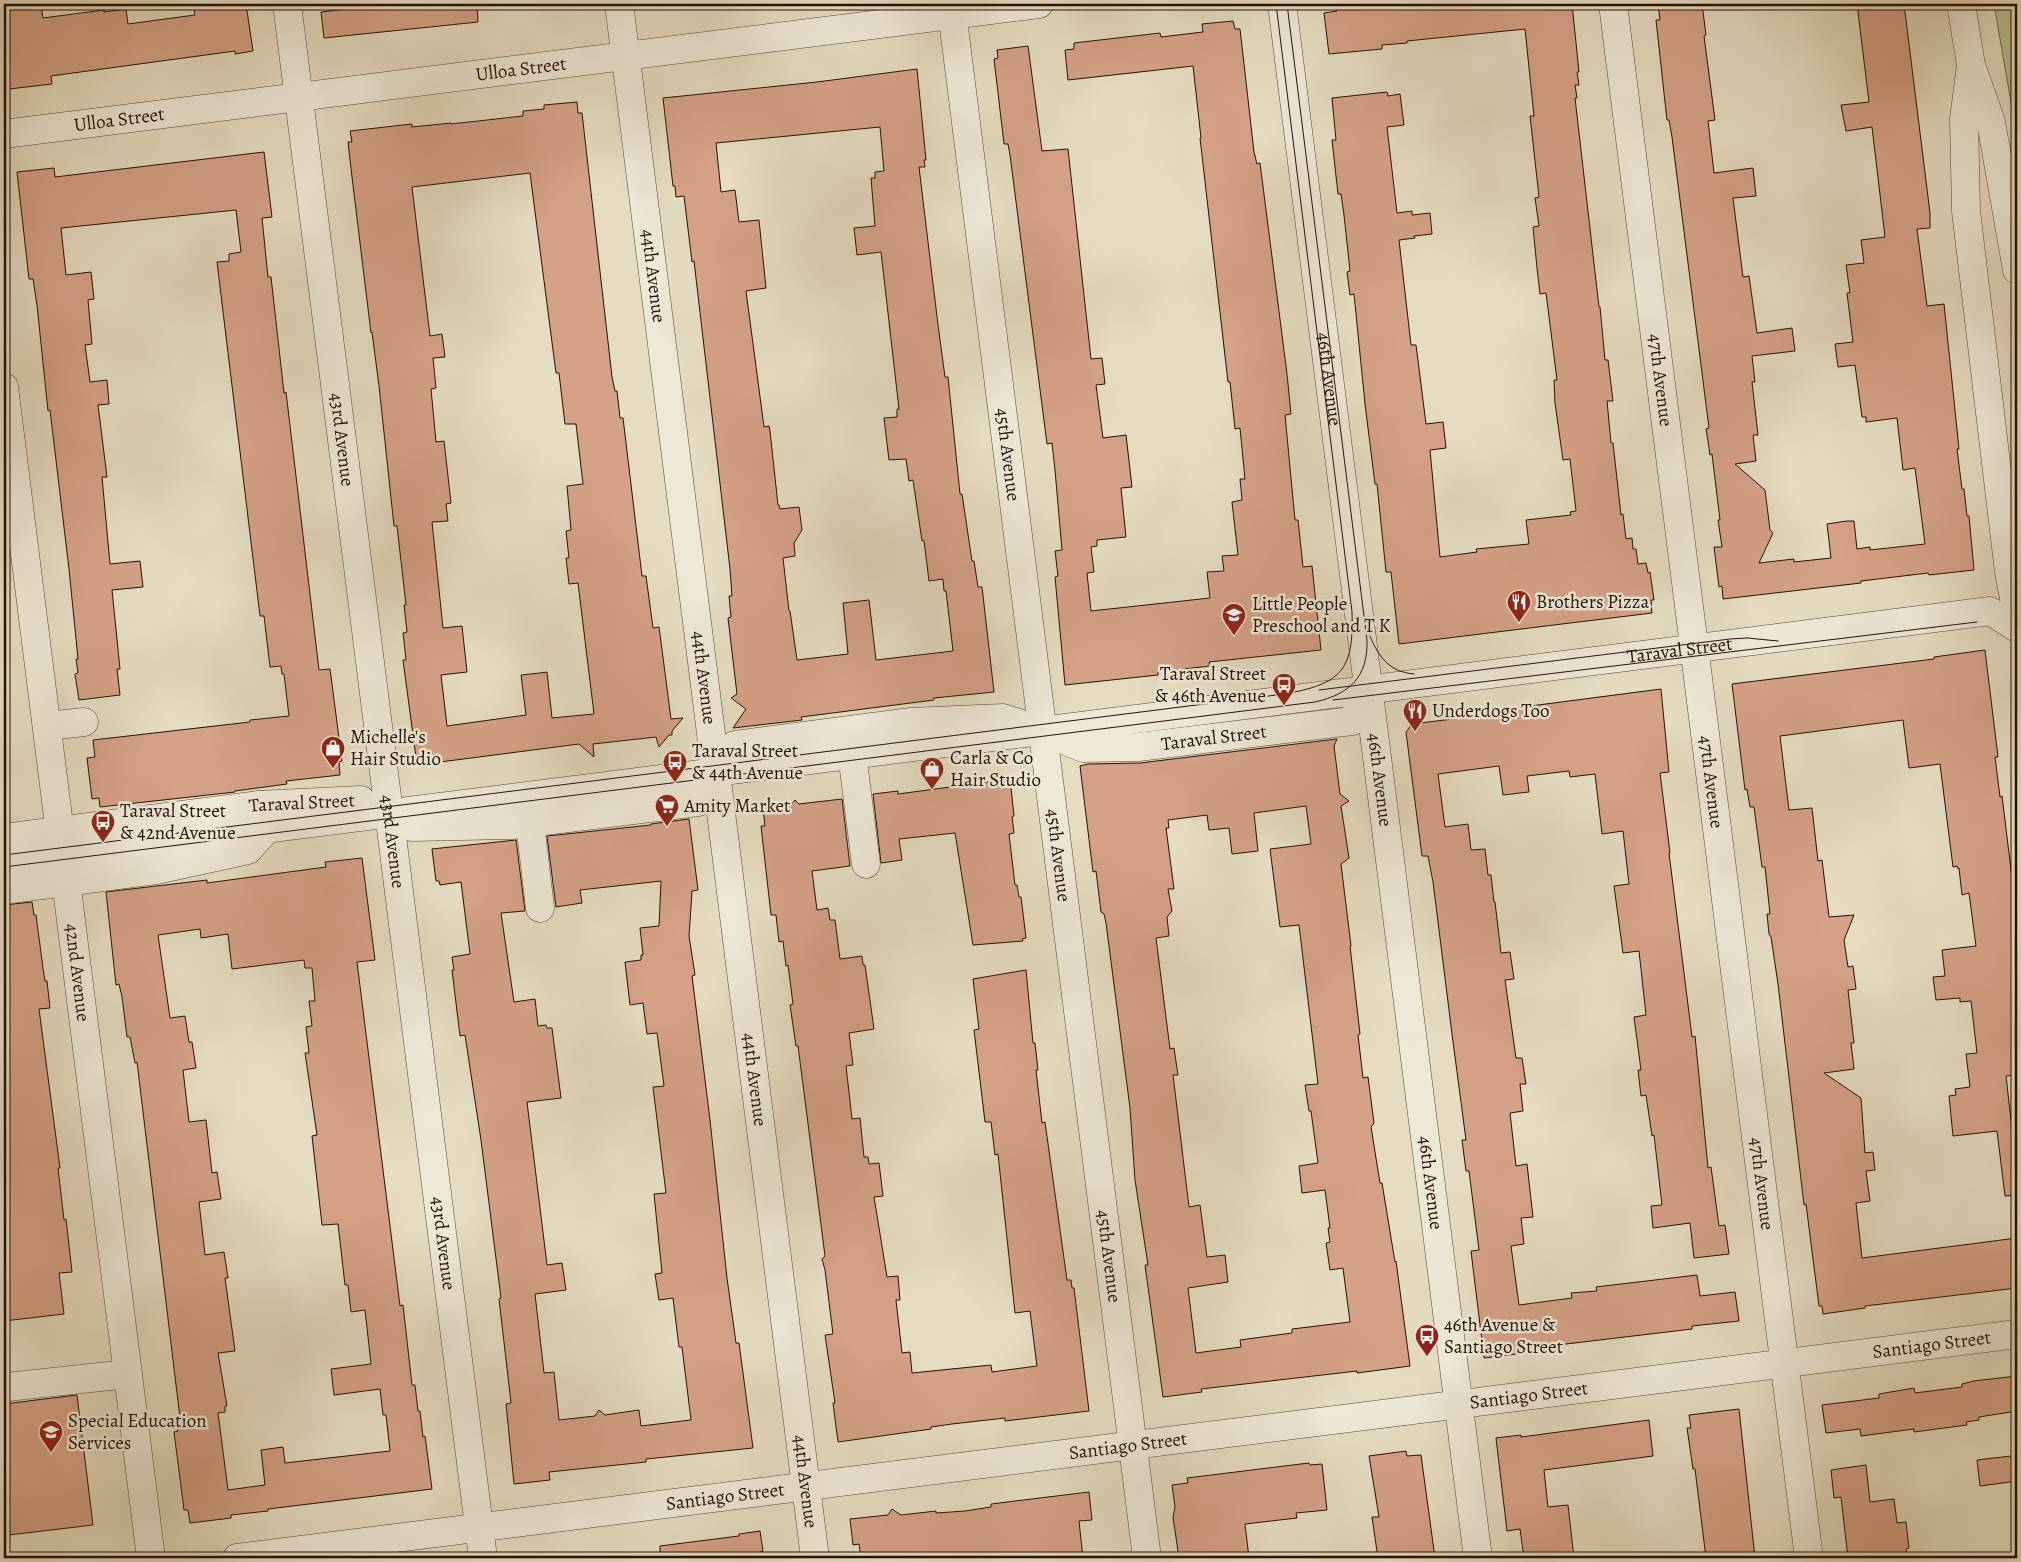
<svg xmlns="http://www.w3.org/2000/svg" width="2021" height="1562" font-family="Alegreya,serif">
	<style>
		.green { fill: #b8bf90; stroke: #6f674a }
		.building { fill: #d5a187; stroke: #260f05; fill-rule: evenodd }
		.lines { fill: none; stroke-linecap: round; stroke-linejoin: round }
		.minor-casing { stroke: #564234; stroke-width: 29 }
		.minor { stroke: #eee8d7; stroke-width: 28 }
		.tram { stroke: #260f05; stroke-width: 1 }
		.labels { text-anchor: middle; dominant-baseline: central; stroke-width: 5; stroke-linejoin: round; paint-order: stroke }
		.street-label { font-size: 19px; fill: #260f05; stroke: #eee8d7 }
		.poi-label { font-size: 19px; fill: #260f05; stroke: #eee8d7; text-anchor: start }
	</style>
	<rect width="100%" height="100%" fill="#e5dcc1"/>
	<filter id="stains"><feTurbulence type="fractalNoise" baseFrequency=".004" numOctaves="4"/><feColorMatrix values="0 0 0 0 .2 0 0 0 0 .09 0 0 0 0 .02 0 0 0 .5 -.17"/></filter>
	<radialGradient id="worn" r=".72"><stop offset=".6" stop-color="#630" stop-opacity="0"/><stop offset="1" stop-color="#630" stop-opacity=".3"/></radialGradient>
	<!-- green -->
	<path class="green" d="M1994,4H2017V137Z"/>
	<!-- building -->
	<path class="building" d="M4,4H41L43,18L104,10V12L126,9L128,24L195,15L193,4H246L253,51L235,54V51L51,76L52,84L9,89L4,51Z
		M355,4H477L478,22L324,38L321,12L355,8Z
		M1362,4H1572L1579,72H1577L1579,85H1575L1577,98H1575L1599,307H1600L1605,360H1608L1613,401H1607L1611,443H1613L1621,515L1623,514L1626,539L1632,538L1633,549H1636L1638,564L1646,563L1648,573L1650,572L1654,600H1651L1652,613L1399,644L1391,572H1386L1377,484H1375L1365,404L1354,294L1350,295L1347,272L1350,271L1344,215L1341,194H1338L1332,140H1336L1332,98L1387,92L1388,96L1400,94L1404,125L1387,127L1397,213L1412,211V215L1430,213L1432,234L1414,236L1415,238L1399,240L1411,345H1416L1426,424L1443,422L1446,448L1430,450L1440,557L1477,552L1476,549L1529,544L1526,520L1571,515L1570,512L1576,511L1570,459L1563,460L1555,403L1554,380H1557L1546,293L1540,294L1537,268L1533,227L1539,226L1535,198L1539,197L1530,116H1534L1525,29L1407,41V43L1382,45V49L1329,54L1324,13L1337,11L1336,8L1362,5Z
		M1658,4H1702L1706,35L1704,36L1715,120L1708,121L1714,173L1753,168L1756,196L1733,198L1743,277L1749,276L1757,333L1792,328L1795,351L1752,356L1755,382H1752L1758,435H1753L1756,461L1735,464L1765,490L1770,530L1773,533L1759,563L1794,559V562L1831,558L1827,524L1847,521H1854L1857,549L1870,547V550L1925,544L1915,468L1903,470L1897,418L1866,422V417H1862L1855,365L1838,367L1835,344L1853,342L1847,293H1850L1846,265L1864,263L1861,240L1885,237L1872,127L1846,131L1841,105L1869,102L1857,4H1904L1930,213V228L1917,229L1927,306L1944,304L1959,449H1957L1962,489H1964L1967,516H1969L1974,570L1929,575L1928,573L1861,581V583L1723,599L1722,586L1719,587L1714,547H1722L1718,520H1720L1712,454L1710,455L1708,441L1706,429L1709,428L1672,137L1669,120H1667L1664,93L1656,20H1660Z
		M1233,21L1235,29H1240L1254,152L1257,164L1260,163L1287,374L1291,414L1285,415L1295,520H1298L1303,567L1312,566L1321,650L1209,662L1210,666L1158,672V675L1065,685L1055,577L1058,576L1055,551L1062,550L1055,470L1052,443L1047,444L1010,155L1008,144H1004L994,59L998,58L997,50L1028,46L1042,151L1068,149L1091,359L1102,358L1105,384L1096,385L1103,438L1126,435L1132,487L1121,488L1126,537L1097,540V546L1091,547L1094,572L1087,573L1091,611L1210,598L1207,572L1224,571L1222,556L1238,555L1232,502L1242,500L1240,479H1245L1240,428L1235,429L1230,382H1228L1200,138H1201L1193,66L1068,80L1065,50L1074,49V43L1160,33L1161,37L1203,32L1202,24Z
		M917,69L926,160H924L925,167H919L938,325L945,377H948L960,494H962L972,561H974L978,587H982L994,692L934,698V700L801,717L802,720L733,728L746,709L731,698L737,694L728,618L731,617L729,596H732L730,569L694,261L692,262L684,196L676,197L675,186H673L663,98L817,82ZM880,127L884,171L875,172V178H871L875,226L854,228L857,255L881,252L899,409H897V417L884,418L889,460L906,459L909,481L913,480L922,541H924L929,581L943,579L944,591H946L953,651L876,660L869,600L843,603L848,654L797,660L790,611H789L783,558L795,556L794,543L802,530L799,507L780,509L779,505H778L770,431L769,426L764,427L746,291L766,288L759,220L739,222L735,190L721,192L716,143Z
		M577,102L578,113H582L612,377L615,391H617L620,418H623L642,576H646L653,628L659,627L671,719L683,718L672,731V735H669L659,747L656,737L593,744L594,757L579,744L417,765L403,660H406L403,633L407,632L404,605H406L397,526H394L379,386L372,332L371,333L352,177L348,142H352L350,131L412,124V127L451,123V124L523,116V111L544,109V105ZM530,173L556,373H559L565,424H576L583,484L567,486L571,530L566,531L569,558H566L569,584L578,583L594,714L552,718L547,672L540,673L521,675L526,715L447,726L441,675L467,672L462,626L443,628L432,522L448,521L446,504L451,503L444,441L436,442L431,389L436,388L433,358L445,357L442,334L430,336L412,187Z
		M264,152L272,217L262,218L268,277H271L284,393L286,392L319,670L330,669L342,761L339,762L340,775L286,781L287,784L235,791V792L100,807L99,798L92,799L87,758L95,757L93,740L250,722V720L289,716L284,674H282L281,666L270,667L264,616H260L217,262L229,261V254L241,252L236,210L61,228L66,275L91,272L94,299L88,300L92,344L85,345L90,382L107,380L109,404L98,405L107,477H102L110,564L140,561L143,587L112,590L120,669H117L120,695L79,700L75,674L78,673L76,659H78L69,569L50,410L48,411L37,305L33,279H29L17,172L54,168L55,177Z
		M1985,650L1998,757H1995L2000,797L2002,796L2017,919V1075L2006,1076L2012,1129H2017V1195L2005,1196L1997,1131L1953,1136L1949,1096L1956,1095L1955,1089L1970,1087L1966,1054L1977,1053L1971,1001L1960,1002V998L1936,1000L1933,977L1945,976L1942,950L1976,946L1969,893L1962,895L1959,868L1958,869L1957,866L1953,867L1940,764L1909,768L1903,720L1780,736L1789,810L1812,808L1818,861L1822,860L1829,917L1854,915L1844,940L1848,967L1853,966L1856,989L1848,990L1854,1043H1851L1854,1069L1824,1073L1861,1098L1865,1153L1873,1152L1875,1170L1866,1171L1870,1201L1856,1203L1862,1258L2017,1238V1288L1865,1306V1308L1823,1314L1822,1306H1819L1806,1204L1804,1205L1778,984L1771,937L1769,934L1767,914H1770L1765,867H1762L1754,807H1750L1747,789L1745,790L1732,684L1934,659V657Z
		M1661,689L1669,772L1660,773L1670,853H1669L1692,1037L1695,1036L1708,1168L1711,1167L1719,1226L1725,1225L1729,1254L1694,1258L1690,1223L1653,1228L1651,1206L1662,1205L1654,1135L1652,1136L1646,1095L1641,1096L1638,1070H1641L1634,1017L1646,1015L1639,951L1623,953L1614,886L1629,884L1623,831L1602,834L1595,774L1570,777L1569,771L1527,776L1529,792L1503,795L1499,766L1438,774L1445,827L1468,824L1471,850L1485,849L1488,875H1491L1494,902H1495L1501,953L1510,952L1514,979L1505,980L1516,1058H1522L1526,1084H1520L1523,1111L1510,1113L1516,1166L1527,1164L1533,1217L1521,1218L1524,1244L1511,1246L1519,1305L1572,1298L1571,1293L1597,1291L1596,1287L1697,1275L1700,1296L1735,1292L1739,1321L1692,1326V1329L1524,1349L1525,1353L1484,1358L1471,1251L1479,1250L1469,1171H1466L1462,1140H1466L1452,1034L1433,882L1428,856H1422L1406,732L1412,724L1493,714L1492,711Z
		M1337,739L1334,746L1340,794L1349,801L1341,806L1349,858L1341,864L1351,946H1350L1360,1034L1358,1035L1363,1078L1368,1077L1374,1123L1371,1127L1380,1183H1382L1395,1262L1396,1261L1410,1366L1357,1373V1371L1201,1389L1202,1392L1163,1397L1145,1265H1148L1135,1180L1130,1108L1106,923L1104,914L1101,912L1096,871L1093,872L1080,766L1088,764L1140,763ZM1306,806L1311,844L1270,849L1280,927L1299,925L1318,1084L1305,1085L1309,1111H1311L1318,1163L1299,1166L1302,1193L1325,1190L1330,1228H1328L1330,1242L1326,1243L1330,1270L1343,1268L1350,1322L1292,1329V1333L1240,1340L1241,1347L1196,1353L1188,1288L1228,1282L1225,1255L1207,1257L1200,1205L1189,1207L1173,1075H1178L1174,1048L1170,1049L1156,938L1169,936L1167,917L1172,911L1168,889H1174L1166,828H1169L1168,820L1207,815L1209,830L1229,828L1232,854L1258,851L1254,813Z
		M1010,779L1014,816L1012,817L1014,833L1009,834L1015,885H1017L1019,897H1021L1026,938L1022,939L1023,941L973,945L955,833L899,839L902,860L881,863L873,794L898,791V794Z
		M842,799L850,866L812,871L817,910L828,908L830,920H835L840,959L862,956L863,965H865L874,1029L849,1033L853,1065L846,1066L852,1119L860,1118L864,1157H868L869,1164L879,1163L883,1196L874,1197L887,1277L898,1276L900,1300H896L902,1353L910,1352L912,1373L991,1365L992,1372L1037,1366L1030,1311L1015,1313L998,1154L995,1155L991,1122H985L974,1030L979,1029L973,979L1026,970L1033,1043H1035L1038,1070H1036L1042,1123L1045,1122L1067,1280H1071L1072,1288H1074L1089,1411L1005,1421V1418L952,1424L931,1427V1429L838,1442L833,1403H835L825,1335L833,1334L825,1270L822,1259L825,1256L815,1178L798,1046H796L790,1005L793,1004L788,965L786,966L783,941L779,942L776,915H771L761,826H765L763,809L790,806L795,800L799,804Z
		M689,819L698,890L692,891L689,936L695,975L692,976L710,1120L727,1278L736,1343H739L753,1448L646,1459V1462L549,1472L550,1480L514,1484L506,1404L511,1403L499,1299L501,1298L481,1140L465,1035L460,1036L452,970H454L452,957L470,954L461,882L440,885L439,881H436L432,849L516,840L525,911L501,913L514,1002L535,999L538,1026L546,1025L547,1028H552L561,1098L527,1102L547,1265L562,1263L566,1290L535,1294L544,1373L554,1372L559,1420L595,1416L599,1410L605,1415L639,1410L641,1426L691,1420L682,1347H679L673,1298L659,1300L655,1274L662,1273L654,1194L666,1193L653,1087L664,1086L657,1033L647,1034L643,1003L630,1005L625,962L641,960V955H643L640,928L659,926L661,881L580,890L582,903L556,907L547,836L651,825V824Z
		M362,858L375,960L357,962L400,1306L403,1305L412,1385H415L418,1411H420L423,1437L425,1436L432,1489L268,1509V1511L231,1515V1518L190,1523L188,1510H184L174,1432L178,1431L176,1418H180L137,1062L135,1063L130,1037H127L122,997L119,984L116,985L106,892L207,880V883L326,867L325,862ZM200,929L201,938L228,934L232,969L304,960L305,968H312L315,1001H309L312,1026L306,1027L309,1053H305L317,1135L312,1136L322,1225L338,1224L345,1285H348L351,1312L365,1310L371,1364L331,1369L334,1395L380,1389L383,1415H386L390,1451L285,1463L283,1447L261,1450L265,1485L228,1490L218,1413L225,1412V1406H227L218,1353L235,1351L225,1278H228L224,1252L205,1255L199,1202L221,1199L217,1172L212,1173L206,1120L189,1122L183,1070L196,1068L192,1042H189L185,1016L170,1018L158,935Z
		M32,902L34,915H36L43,968L45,981H47L50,1008L39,1009L60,1168H58L64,1220L66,1219L72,1272L59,1273L64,1314L4,1321V905Z
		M2016,1376L2017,1411L1979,1417V1420L1966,1422L1967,1425L1914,1432V1429L1861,1436L1860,1429L1826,1433L1822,1405L1879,1398V1394L1914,1388L1915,1393L1962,1387V1384L1974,1381Z
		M77,1395L93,1525L9,1535L8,1526H4V1404Z
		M1739,1409L1755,1558H1706L1695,1469H1693L1687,1428H1691L1689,1415Z
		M1649,1420L1653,1456L1544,1470L1548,1507L1568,1505L1574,1558H1524L1520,1529L1507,1531L1496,1438L1521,1435V1437Z
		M1406,1451L1407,1456L1421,1455L1435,1558H1378L1372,1517H1379L1369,1456Z
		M2011,1456V1459L2017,1458V1481L1980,1486L1977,1460Z
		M1309,1463L1310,1465L1322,1464L1327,1510L1296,1513L1297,1518L1245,1524L1249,1558H1179L1173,1517L1175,1507L1172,1485L1188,1483L1187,1478Z
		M1866,1465L1870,1502L1894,1499L1897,1523L1906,1522L1909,1548L1906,1549L1907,1558H1848L1841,1497L1834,1498L1831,1470Z
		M1089,1492L1092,1520L1079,1521L1083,1558H931L930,1555L892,1558H861L859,1544L853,1545L850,1519L888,1515L892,1509L901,1515L936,1511V1513L965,1511L991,1507V1504Z
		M760,1531L763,1551L760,1552L761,1554L756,1555L757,1558H660V1546L739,1536V1534Z"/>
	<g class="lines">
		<defs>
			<g id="minor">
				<path id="s1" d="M287,4L483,1558"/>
				<path id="s2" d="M619,4L815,1558"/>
				<path id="s3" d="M951,4L1147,1558"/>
				<path id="s4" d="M1282,4L1478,1558"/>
				<path id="s5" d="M1613,4L1809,1558"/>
				<path d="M1961,4L1971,65L1991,122L2017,270"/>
				<path d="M1971,65L1964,119L1966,211L2009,572L2017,614"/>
				<path id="s6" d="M4,134L1039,4"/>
				<path id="s7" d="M4,387L151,1558"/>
				<path d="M47,726L84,722"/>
				<path d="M852,754L866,864"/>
				<path id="s8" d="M401,820L412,827L512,825L698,802L716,772L735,745L911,722L1003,718L1043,731L1083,748L1138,747L1352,721L1368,690"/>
				<path d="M530,823L540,908"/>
				<path id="s9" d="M4,838L258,805L361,800"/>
				<path id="s10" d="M4,862L1990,611L2017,628"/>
				<path d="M4,890L156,870L248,850L268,828"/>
				<path d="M4,1389L7,1387L128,1374"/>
				<path id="s11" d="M237,1558L2017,1334"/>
			</g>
		</defs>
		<!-- minor casing -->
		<use href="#minor" class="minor-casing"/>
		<!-- minor -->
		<use href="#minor" class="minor"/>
		<!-- tram -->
		<path class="tram" d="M1370,636C1379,658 1390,672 1414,674
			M1319,690L1730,639L1747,638L1778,641
			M1333,700L1977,622
			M4,855L1284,694C1341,684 1354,671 1352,612L1276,4
			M4,867L1315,702C1350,694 1368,677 1367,640L1287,4"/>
	</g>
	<!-- icons -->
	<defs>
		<symbol id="restaurant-pin" viewBox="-11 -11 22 30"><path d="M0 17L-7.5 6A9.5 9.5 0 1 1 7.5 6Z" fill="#8f2418" stroke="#eee8d7"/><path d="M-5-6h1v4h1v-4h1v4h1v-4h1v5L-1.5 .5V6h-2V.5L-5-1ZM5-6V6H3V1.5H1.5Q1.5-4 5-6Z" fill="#fff"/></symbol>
		<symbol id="school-pin" viewBox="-11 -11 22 30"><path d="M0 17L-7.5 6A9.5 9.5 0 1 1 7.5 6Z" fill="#8f2418" stroke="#eee8d7"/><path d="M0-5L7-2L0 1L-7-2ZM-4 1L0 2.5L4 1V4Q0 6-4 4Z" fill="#fff"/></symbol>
		<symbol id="bus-pin" viewBox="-11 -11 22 30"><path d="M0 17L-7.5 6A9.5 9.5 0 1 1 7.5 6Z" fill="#8f2418" stroke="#eee8d7"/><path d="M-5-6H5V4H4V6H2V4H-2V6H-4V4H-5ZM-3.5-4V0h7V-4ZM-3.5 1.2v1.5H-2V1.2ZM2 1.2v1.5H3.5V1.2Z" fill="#fff"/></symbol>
		<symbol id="shop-pin" viewBox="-11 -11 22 30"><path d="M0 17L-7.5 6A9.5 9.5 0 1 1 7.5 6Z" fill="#8f2418" stroke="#eee8d7"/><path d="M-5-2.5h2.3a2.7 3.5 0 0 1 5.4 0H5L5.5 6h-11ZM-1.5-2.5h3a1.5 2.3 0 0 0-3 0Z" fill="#fff"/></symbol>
		<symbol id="supermarket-pin" viewBox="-11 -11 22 30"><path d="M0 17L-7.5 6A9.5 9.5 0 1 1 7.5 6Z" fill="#8f2418" stroke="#eee8d7"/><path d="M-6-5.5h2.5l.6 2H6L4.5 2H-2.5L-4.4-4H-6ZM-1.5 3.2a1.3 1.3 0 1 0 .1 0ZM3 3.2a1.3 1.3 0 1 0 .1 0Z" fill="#fff"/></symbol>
	</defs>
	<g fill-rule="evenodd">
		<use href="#restaurant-pin" x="1505" y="588" width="28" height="38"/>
		<use href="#school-pin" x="1220" y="601" width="28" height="38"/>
		<use href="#bus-pin" x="1270" y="671" width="28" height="38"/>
		<use href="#restaurant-pin" x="1401" y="697" width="28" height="38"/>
		<use href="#shop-pin" x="319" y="734" width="28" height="38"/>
		<use href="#bus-pin" x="661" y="748" width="28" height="38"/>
		<use href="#shop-pin" x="918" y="755" width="28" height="38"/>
		<use href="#supermarket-pin" x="653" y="792" width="28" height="38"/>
		<use href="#bus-pin" x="89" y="808" width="28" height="38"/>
		<use href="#bus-pin" x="1413" y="1322" width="28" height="38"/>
		<use href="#school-pin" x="37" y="1418" width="28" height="38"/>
	</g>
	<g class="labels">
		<!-- street labels -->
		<g class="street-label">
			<text stroke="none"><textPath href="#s6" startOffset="521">Ulloa Street</textPath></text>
			<text stroke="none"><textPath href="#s6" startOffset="116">Ulloa Street</textPath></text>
			<text stroke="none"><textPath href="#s2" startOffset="274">44th Avenue</textPath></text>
			<text stroke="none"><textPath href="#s4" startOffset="378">46th Avenue</textPath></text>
			<text stroke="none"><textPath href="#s5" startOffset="379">47th Avenue</textPath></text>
			<text stroke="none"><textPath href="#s1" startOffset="439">43rd Avenue</textPath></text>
			<text stroke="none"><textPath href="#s3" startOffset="454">45th Avenue</textPath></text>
			<text stroke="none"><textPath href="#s10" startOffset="1689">Taraval Street</textPath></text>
			<text stroke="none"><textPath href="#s2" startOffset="679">44th Avenue</textPath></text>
			<text stroke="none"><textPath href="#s8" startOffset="855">Taraval Street</textPath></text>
			<text stroke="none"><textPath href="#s4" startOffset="782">46th Avenue</textPath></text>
			<text stroke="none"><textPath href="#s5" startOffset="784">47th Avenue</textPath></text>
			<text stroke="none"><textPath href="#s9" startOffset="300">Taraval Street</textPath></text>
			<text stroke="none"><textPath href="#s1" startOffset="844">43rd Avenue</textPath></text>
			<text stroke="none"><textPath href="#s3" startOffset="858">45th Avenue</textPath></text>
			<text stroke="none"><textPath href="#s7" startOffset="590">42nd Avenue</textPath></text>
			<text stroke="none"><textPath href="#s2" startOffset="1084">44th Avenue</textPath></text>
			<text stroke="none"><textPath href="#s4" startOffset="1188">46th Avenue</textPath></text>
			<text stroke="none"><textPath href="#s5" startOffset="1189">47th Avenue</textPath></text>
			<text stroke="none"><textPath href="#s1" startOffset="1249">43rd Avenue</textPath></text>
			<text stroke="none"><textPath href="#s3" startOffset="1262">45th Avenue</textPath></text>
			<text stroke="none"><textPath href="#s11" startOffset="1708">Santiago Street</textPath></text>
			<text stroke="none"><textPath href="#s11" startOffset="1302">Santiago Street</textPath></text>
			<text stroke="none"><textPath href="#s11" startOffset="898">Santiago Street</textPath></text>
			<text stroke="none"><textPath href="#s2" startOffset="1489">44th Avenue</textPath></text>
			<text stroke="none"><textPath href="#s11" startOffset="492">Santiago Street</textPath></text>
		</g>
		<!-- poi labels -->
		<g class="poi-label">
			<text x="1536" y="602">Brothers Pizza</text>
			<text x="1252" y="604">Little People<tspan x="1252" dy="22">Preschool and T K</tspan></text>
			<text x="1266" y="674" text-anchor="end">Taraval Street<tspan x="1266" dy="22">&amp; 46th Avenue</tspan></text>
			<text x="1432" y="711">Underdogs Too</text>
			<text x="350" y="737">Michelle's<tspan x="350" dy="22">Hair Studio</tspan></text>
			<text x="692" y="751">Taraval Street<tspan x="692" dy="22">&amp; 44th Avenue</tspan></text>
			<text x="950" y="758">Carla &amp; Co<tspan x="950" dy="22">Hair Studio</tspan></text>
			<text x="684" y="806">Amity Market</text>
			<text x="120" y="811">Taraval Street<tspan x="120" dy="22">&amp; 42nd Avenue</tspan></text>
			<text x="1444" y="1325">46th Avenue &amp;<tspan x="1444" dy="22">Santiago Street</tspan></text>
			<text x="68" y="1421">Special Education<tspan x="68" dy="22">Services</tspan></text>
		</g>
	</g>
	<!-- margin -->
	<rect width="2021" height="1562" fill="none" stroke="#e5dcc1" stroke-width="20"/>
	<rect x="5" y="5" width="2011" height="1552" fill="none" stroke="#260f05" stroke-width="2.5"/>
	<rect x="10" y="10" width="2001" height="1542" fill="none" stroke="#260f05"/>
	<rect width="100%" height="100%" filter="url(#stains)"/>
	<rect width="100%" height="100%" fill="url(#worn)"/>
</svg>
